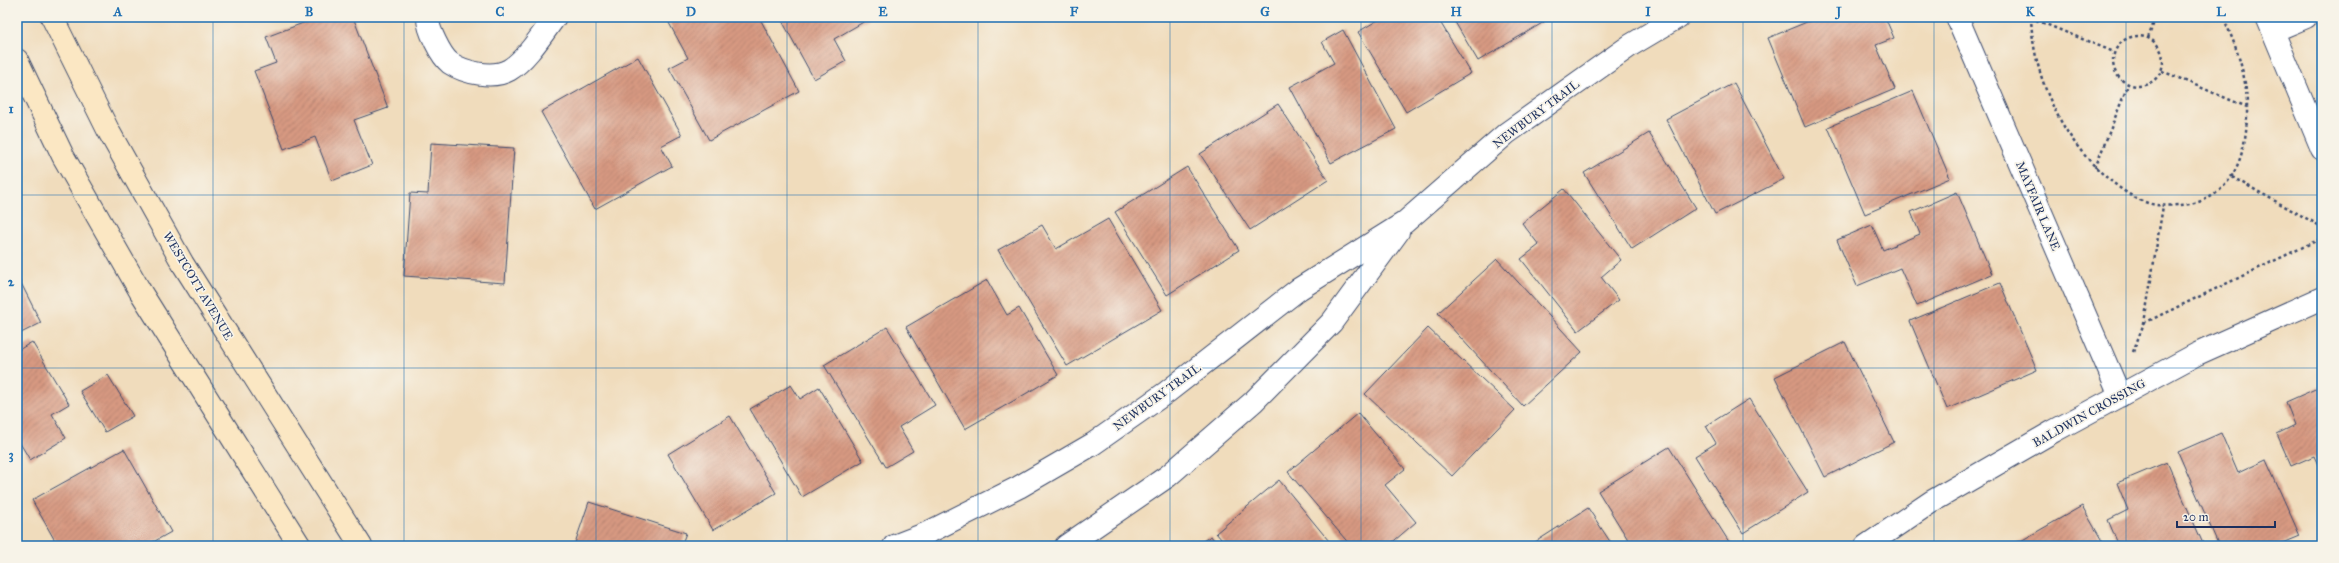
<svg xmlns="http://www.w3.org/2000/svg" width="2339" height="563" font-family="'IM FELL Great Primer',serif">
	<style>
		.building { fill: url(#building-hatch) }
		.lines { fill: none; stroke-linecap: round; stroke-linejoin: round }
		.street-casing { stroke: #3b496c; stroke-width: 24 }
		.secondary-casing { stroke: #3b496c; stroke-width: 24 }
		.path { stroke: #3b496c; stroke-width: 2.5; stroke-dasharray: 3 3; stroke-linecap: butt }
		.street { stroke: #fff; stroke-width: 22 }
		.secondary { stroke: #fbe7c3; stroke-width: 22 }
		.grid { fill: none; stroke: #1f6fb2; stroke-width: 1; stroke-opacity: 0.55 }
		.labels { text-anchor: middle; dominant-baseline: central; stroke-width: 3.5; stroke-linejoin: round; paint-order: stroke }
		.street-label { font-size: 12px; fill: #1b2f5e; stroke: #f7f3e8 }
		.neatline { fill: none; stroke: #1f6fb2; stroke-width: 1.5 }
		.grid-label { font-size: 13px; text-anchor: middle; font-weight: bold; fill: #1f6fb2 }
	</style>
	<defs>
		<pattern id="building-hatch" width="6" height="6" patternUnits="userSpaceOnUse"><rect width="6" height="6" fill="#d79981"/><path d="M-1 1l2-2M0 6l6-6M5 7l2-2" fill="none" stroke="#ae7d6d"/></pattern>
	</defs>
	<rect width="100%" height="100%" fill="#f7f3e8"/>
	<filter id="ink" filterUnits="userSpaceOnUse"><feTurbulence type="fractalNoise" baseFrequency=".025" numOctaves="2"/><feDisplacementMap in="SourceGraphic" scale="8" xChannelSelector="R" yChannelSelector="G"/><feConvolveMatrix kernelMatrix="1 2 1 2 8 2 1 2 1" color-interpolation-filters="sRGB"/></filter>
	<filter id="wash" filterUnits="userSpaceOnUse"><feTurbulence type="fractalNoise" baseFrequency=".012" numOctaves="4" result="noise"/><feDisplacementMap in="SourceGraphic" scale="16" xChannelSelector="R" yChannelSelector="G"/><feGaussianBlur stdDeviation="0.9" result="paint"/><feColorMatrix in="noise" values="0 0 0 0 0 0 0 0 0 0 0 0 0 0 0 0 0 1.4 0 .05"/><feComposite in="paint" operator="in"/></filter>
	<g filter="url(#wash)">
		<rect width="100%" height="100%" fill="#f0dcbc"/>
		<g id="blocks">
			<!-- building -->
			<path class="building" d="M319,17H353L388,108L354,120L372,165L332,181L315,137L284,149L254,71L276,63L266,37Z
				M680,17H759L799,91L709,140L669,68L688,58L669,23Z
				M780,17H872L834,39L846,61L814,79Z
				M1383,17H1437L1471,73L1406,112L1358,32Z
				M1452,17H1542L1544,22L1478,61Z
				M1819,17H1885L1894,38L1876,45L1895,89L1805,127L1768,38Z
				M1343,30L1396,129L1331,163L1290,87L1334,63L1322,42Z
				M638,57L682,135L661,146L672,166L595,209L541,112Z
				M1734,83L1784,179L1715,214L1666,119Z
				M1913,91L1950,178L1865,214L1828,127Z
				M1278,104L1328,180L1250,230L1200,154Z
				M1649,133L1696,208L1632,249L1584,173Z
				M431,143L514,148L505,283L404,276L410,193L428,194Z
				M1187,167L1239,250L1167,295L1115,212Z
				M1564,189L1621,260L1601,277L1619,300L1578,331L1521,259L1539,245L1522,223Z
				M1957,192L1992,274L1917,306L1900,268L1857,286L1837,240L1872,225L1883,250L1920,234L1911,212Z
				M1108,219L1162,310L1067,366L998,250L1042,225L1056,249Z
				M1497,259L1582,352L1523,406L1438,313Z
				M17,275L41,323L17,335Z
				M987,280L1007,315L1019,308L1058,375L965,429L906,327Z
				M2000,283L2037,370L1947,409L1910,321Z
				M887,327L935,405L899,427L913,451L886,467L824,365Z
				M1428,328L1515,410L1452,476L1365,394Z
				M32,342L69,404L52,414L66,438L30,460L17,438V351Z
				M1845,342L1894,442L1825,477L1775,377Z
				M108,375L133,416L105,432L80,391Z
				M791,385L800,399L819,387L863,461L802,497L750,409Z
				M2322,386V474L2314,456L2291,466L2277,434L2295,425L2286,402Z
				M1749,399L1808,492L1743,533L1695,456L1716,443L1706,426Z
				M1358,413L1405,469L1385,485L1416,522L1388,546H1351L1288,472Z
				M730,416L776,493L713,530L668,454Z
				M2221,433L2238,473L2266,460L2300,536L2276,546H2219L2178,452Z
				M1669,447L1731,545L1729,546H1632L1598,491Z
				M124,449L171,532L146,546H58L32,500Z
				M2167,462L2204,546H2119L2108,520L2128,510L2117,483Z
				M1279,480L1333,546H1227L1216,533Z
				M589,502L686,533L681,546H574Z
				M2082,506L2105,546H2012Z
				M1588,508L1613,546H1529Z
				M1211,536L1218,546H1195Z"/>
		</g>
	</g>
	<g filter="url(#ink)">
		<use href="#blocks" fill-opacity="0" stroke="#3b496c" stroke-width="1"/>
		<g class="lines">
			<defs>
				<path id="street" d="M428,17C427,28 441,56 450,63C465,73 493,79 509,70C526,60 543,33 555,17
					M1957,17L2120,396
					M2267,17L2322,149
					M2273,31L2306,17
					M894,546L925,534L1019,487L1093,444L1167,392L1299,289L1404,223L1507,133L1631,45L1678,17
					M1066,546L1168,476L1253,402L1332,322L1398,232
					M1866,546L1931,502L2054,431L2197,354L2322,298"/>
				<path id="secondary" d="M52,17L108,130L183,264L361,546
					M17,60L63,156L140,291L300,546"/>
			</defs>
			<!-- street casing -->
			<use href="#street" class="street-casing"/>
			<!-- secondary casing -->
			<use href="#secondary" class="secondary-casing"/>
			<!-- path -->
			<path class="path" d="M2031,17C2033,79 2063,142 2111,181C2121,189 2133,198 2145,202C2155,206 2166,206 2178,205C2232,204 2248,155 2247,107C2247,76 2236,45 2223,17
				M2031,18L2114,52
				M2113 61a25 25 0 1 1 50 0a25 25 0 1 1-50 0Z
				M2148,38L2156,17
				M2162,71L2247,107
				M2095,168L2128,85
				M2232,177L2322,227
				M2144,323L2322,238
				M2133,352L2144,323L2163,206"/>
			<!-- street -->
			<use href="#street" class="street"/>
			<!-- secondary -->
			<use href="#secondary" class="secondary"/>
		</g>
	</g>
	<!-- grid -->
	<path class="grid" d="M213,17V546M404,17V546M596,17V546M787,17V546M978,17V546M1170,17V546M1361,17V546M1552,17V546M1743,17V546M1934,17V546M2126,17V546M17,195H2322M17,368H2322"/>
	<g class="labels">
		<!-- street labels -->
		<g class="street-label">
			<text transform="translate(1536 114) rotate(-37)">NEWBURY TRAIL</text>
			<text transform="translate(2038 206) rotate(67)">MAYFAIR LANE</text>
			<text transform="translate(198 286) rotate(59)">WESTCOTT AVENUE</text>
			<text transform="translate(1157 397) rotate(-36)">NEWBURY TRAIL</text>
			<text transform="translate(2089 413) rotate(-29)">BALDWIN CROSSING</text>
		</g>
	</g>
	<!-- margin -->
	<rect width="2339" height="563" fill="none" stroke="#f7f3e8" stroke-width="44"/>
	<!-- scale -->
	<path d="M2177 521v6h98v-6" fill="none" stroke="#1b2f5e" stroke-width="2"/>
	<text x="2183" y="521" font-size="12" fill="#1b2f5e" stroke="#f7f3e8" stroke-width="3" paint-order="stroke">20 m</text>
	<rect x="22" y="22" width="2295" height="519" class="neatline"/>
	<g class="grid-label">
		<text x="118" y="16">A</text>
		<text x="309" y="16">B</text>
		<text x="500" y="16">C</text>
		<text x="691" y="16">D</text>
		<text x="883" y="16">E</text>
		<text x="1074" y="16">F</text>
		<text x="1265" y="16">G</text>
		<text x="1456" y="16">H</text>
		<text x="1648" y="16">I</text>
		<text x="1839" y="16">J</text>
		<text x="2030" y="16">K</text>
		<text x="2221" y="16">L</text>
		<text x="11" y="113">1</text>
		<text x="11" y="286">2</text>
		<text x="11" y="459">3</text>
	</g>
</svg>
